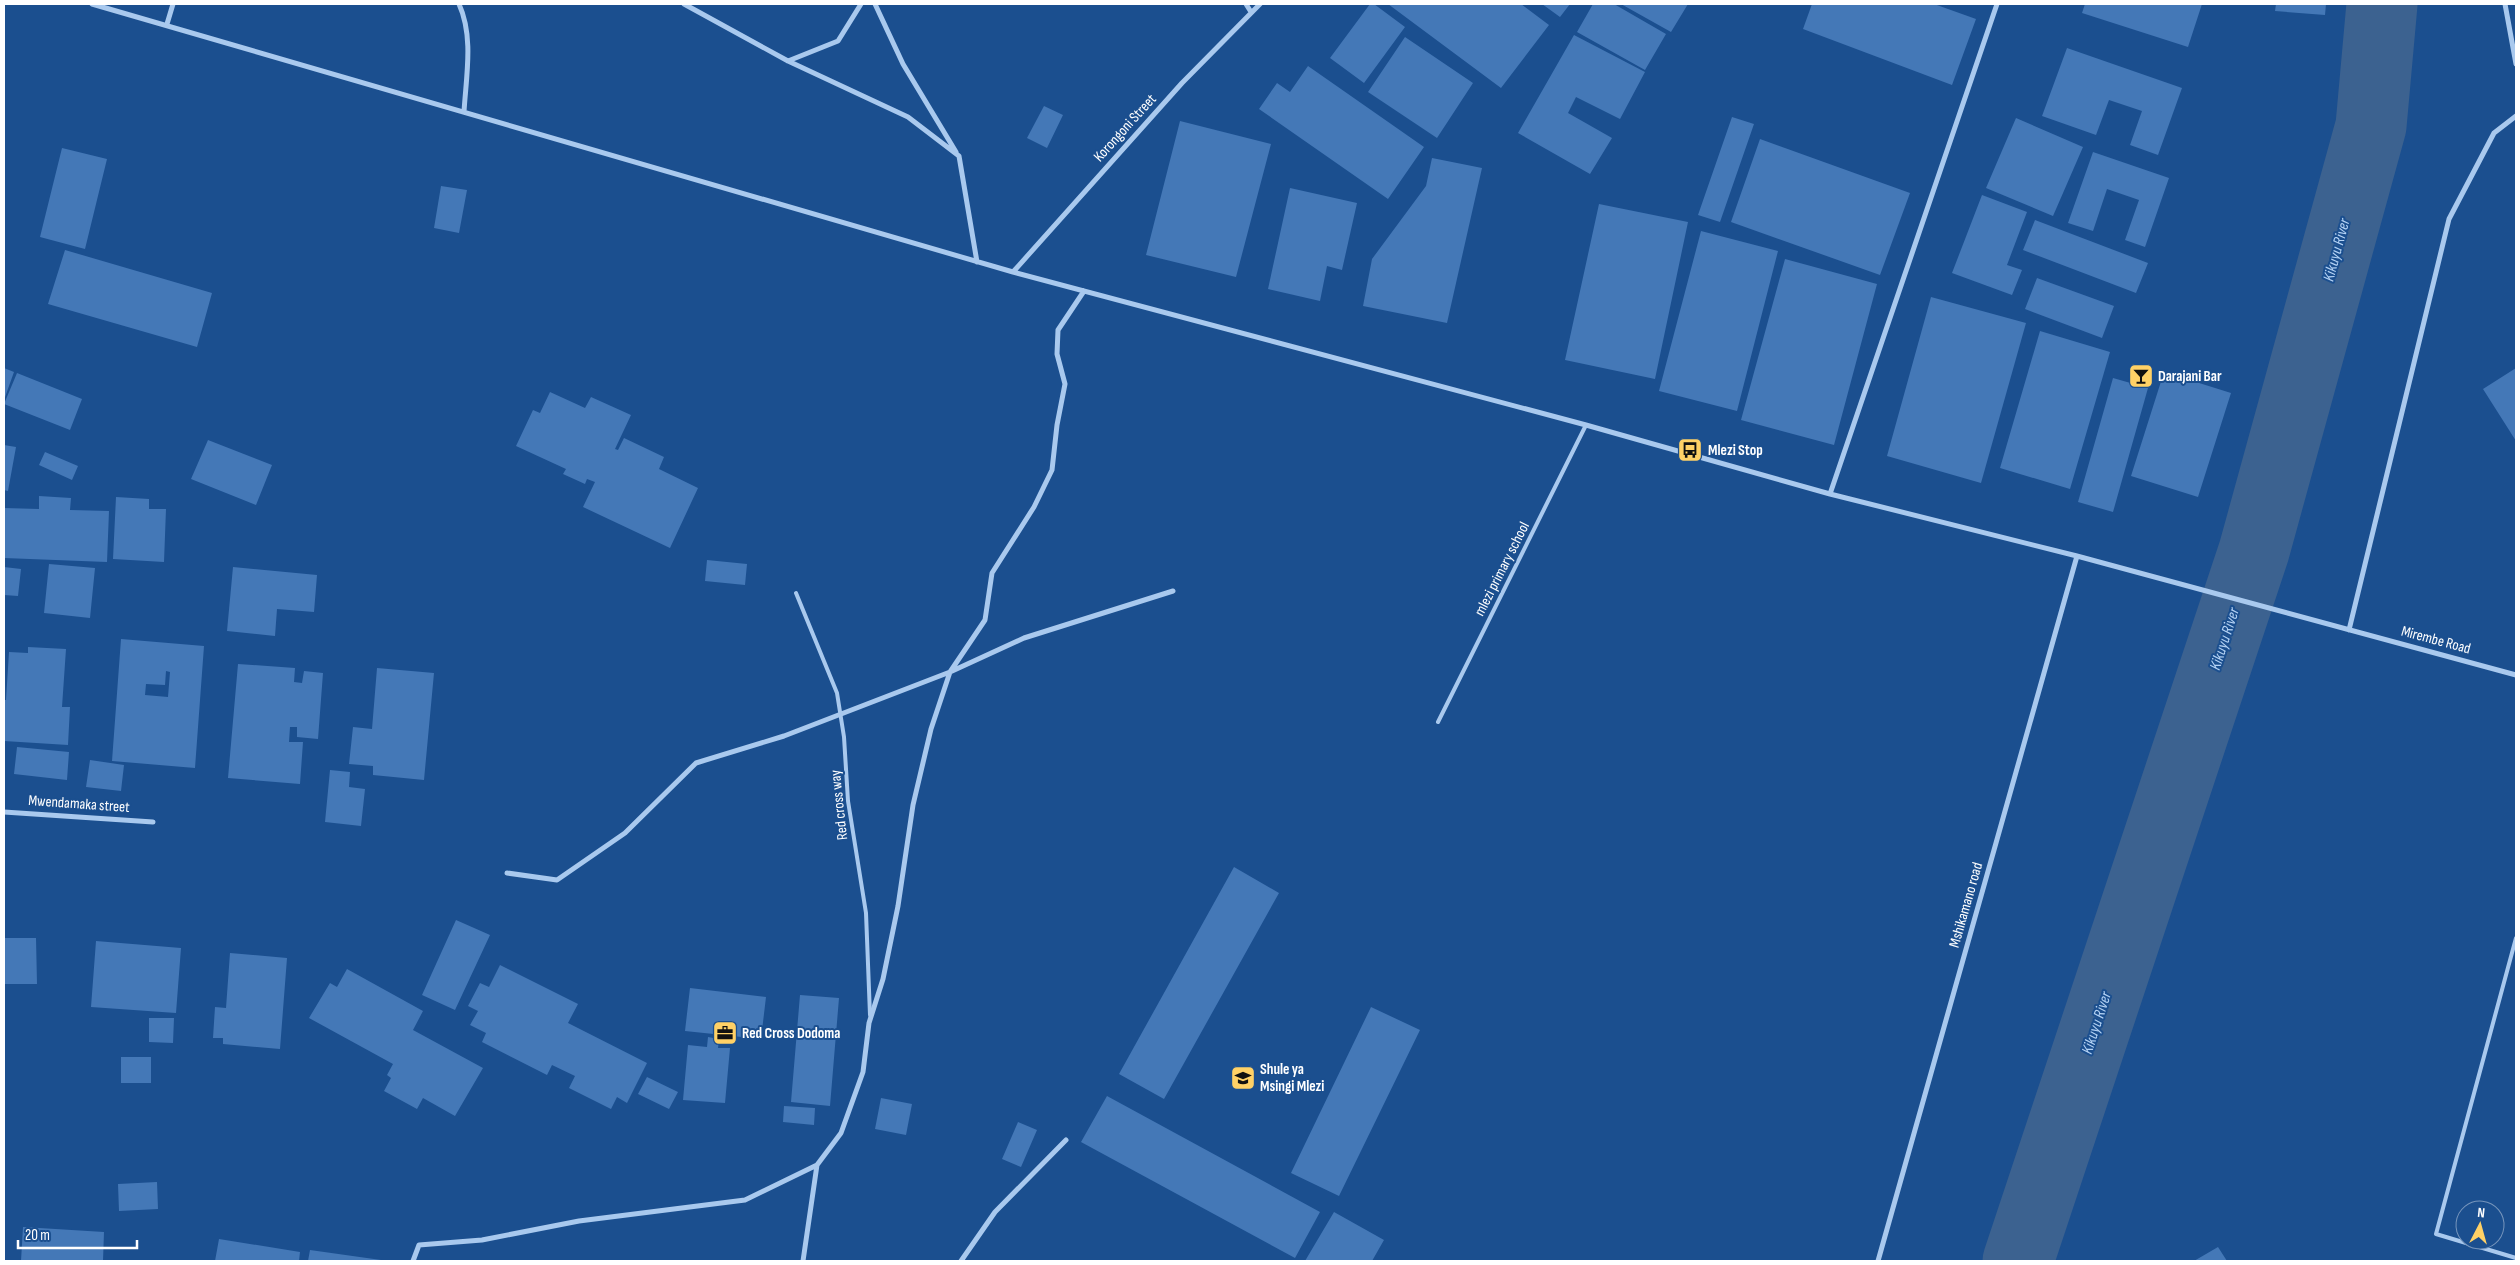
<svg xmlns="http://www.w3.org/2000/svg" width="2520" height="1265" font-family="'Sofia Sans Condensed',sans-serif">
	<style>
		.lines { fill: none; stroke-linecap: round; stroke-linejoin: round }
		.river { stroke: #3c6290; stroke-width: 71 }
		.building { fill: #4478b7; fill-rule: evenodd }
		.lane { stroke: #a9c9ee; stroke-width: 4 }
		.street { stroke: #a9c9ee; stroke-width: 5 }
		.labels { text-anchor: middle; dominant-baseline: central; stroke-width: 4; stroke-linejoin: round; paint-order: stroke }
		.street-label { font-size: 15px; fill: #fff; stroke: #1b4f8f }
		.poi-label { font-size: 15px; font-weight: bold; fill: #fff; stroke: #1b4f8f; text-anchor: start }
		.water-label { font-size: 16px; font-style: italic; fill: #b5d3f5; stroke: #1b4f8f }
	</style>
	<rect width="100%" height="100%" fill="#1b4f8f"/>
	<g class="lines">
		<!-- river -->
		<path class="river" d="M2018,1261L2254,551L2371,126L2382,4"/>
	</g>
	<!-- building -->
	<path class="building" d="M1370,4H1374L1405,27L1364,83L1330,58Z
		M1388,4H1521L1549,25L1501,88Z
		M1542,4H1570L1560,17Z
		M1593,4H1614L1666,34L1645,70L1577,32Z
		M1621,4H1688L1671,32Z
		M1812,4H1934L1976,19L1952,85L1803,29Z
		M2085,4H2202L2188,47L2082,13Z
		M2276,4H2326L2325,15L2275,11Z
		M1574,35L1645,72L1620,119L1576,97L1568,113L1612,138L1590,174L1518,133Z
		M1405,37L1473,83L1437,138L1368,92Z
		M2067,48L2182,88L2158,155L2130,145L2142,111L2109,100L2096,135L2042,116Z
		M1308,66L1424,147L1388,199L1259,109L1277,83L1290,92Z
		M1044,106L1063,115L1047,148L1027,138Z
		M1732,117L1754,124L1720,222L1698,215Z
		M2016,118L2083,147L2053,216L1986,188Z
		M1180,121L1271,144L1236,277L1146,255Z
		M1760,139L1910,193L1880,275L1731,222Z
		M62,148L107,159L85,249L40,237Z
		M2093,152L2169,178L2145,247L2125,240L2139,200L2107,189L2093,231L2068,223Z
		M1432,158L1482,168L1447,323L1363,306L1372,259L1426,186Z
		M441,186L467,190L459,233L434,228Z
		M1290,188L1357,203L1342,270L1327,266L1320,301L1268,289Z
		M1982,195L2027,212L2007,265L2022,270L2012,295L1952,273Z
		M1599,204L1688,222L1655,379L1565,360Z
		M2035,220L2148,263L2136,293L2023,250Z
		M1701,231L1778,251L1737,411L1659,391Z
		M65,250L212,293L197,347L48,304Z
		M1785,259L1877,284L1834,445L1741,420Z
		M2037,278L2114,306L2102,338L2025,309Z
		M1931,297L2026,323L1981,483L1887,456Z
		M2040,331L2110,352L2070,489L2000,468Z
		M4,368L14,372L4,400Z
		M2516,368V441L2483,389Z
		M2164,372L2231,393L2198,497L2131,476Z
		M17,373L82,399L70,430L4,404Z
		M2113,378L2148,388L2113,512L2078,502Z
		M550,392L585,408L591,397L631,415L615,449L618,450L624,438L664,457L659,469L698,488L670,548L583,507L595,482L587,479L585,484L563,474L566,469L516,446L533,410L540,413Z
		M208,440L272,465L256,505L191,479Z
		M4,445L16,447L8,491L4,490Z
		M45,452L78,466L72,480L39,465Z
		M39,496L71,498L70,510L109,511L107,562L4,558V508L39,509Z
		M116,497L149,499V509H166L164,562L113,559Z
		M707,560L747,564L745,585L705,581Z
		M49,564L95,568L90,618L44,613Z
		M4,567L21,569L18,596L4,595Z
		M233,567L317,575L314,612L277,609L275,636L227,631Z
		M121,639L204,646L195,768L112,761ZM166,671L170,672L168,697L145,695L146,684L165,685Z
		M28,647L66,649L62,707H70L68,745L4,741V700H6L9,652L28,653Z
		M238,664L295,668L294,682L302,683L304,671L323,673L318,739L297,737V727H290L289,742H303L300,784L228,778Z
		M377,668L434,673L424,780L373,775V766L349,764L353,727L372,729Z
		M17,747L69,752L67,780L14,774Z
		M90,760L124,765L121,791L86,787Z
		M330,770L350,772L349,787L365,789L361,826L325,822Z
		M1234,867L1279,893L1164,1099L1119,1074Z
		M456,920L490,935L455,1010L422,995Z
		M4,938H36L37,984H4Z
		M96,941L181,948L176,1013L91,1007Z
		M230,953L287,958L280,1049L223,1044V1038H213L215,1007L226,1008Z
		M500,965L578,1004L568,1023L647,1063L627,1103L617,1097L611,1109L569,1088L575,1076L552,1065L547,1075L482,1042L486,1033L470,1025L478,1011L468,1006L480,983L489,987Z
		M347,969L423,1011L413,1030L483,1068L455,1116L423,1098L417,1109L384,1091L391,1078L387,1075L393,1064L309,1018L330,983L337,987Z
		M690,988L766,997L761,1039L685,1031Z
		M800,995L839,998L830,1106L791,1102Z
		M1371,1007L1420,1030L1339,1196L1291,1173Z
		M149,1018H174L173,1043L149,1042Z
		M708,1037L719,1039L718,1048H730L725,1103L683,1100L688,1045L707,1047Z
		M121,1057H151V1083H121Z
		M647,1077L678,1092L669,1109L638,1094Z
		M1107,1096L1320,1212L1295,1258L1081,1142Z
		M881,1098L912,1104L906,1135L875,1129Z
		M784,1106L815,1108L814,1125L783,1122Z
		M1018,1122L1037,1130L1021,1167L1002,1159Z
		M157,1182L158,1209L119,1211L118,1184Z
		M1334,1212L1384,1240L1372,1261H1305Z
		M23,1227L104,1232L103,1261H21Z
		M219,1239L300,1252L299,1261H215Z
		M2218,1247L2227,1261H2194Z
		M310,1250L381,1260V1261H308Z"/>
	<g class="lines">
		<!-- lane -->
		<path class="lane" d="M796,593L837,693L844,737L848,801L866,913L870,1015
			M1438,722L1586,425
			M2516,938L2436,1234L2516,1258"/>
		<!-- street -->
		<path class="street" d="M92,4L1013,272L1586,425L1830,494L2077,556L2516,675
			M459,4C474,37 466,77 464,112
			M684,4L788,61L908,117L959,156L977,262
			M875,4L903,64L956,152
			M1246,4L1251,12
			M2505,4L2516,64
			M167,24L173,4
			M788,61L838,41L861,4
			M1013,272L1182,83L1260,4
			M1830,494L1997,4
			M2349,630L2449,219L2494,133L2516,116
			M4,812L153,822
			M507,873L557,880L625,833L696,763L784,736L950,672L1024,638L1173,591
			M413,1261L419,1245L482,1240L579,1221L745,1200L817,1165L841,1133L863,1072L869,1023L883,979L898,906L913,805L931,729L950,672L985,620L992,573L1034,507L1052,470L1057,425L1065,384L1057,354L1058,330L1084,291
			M803,1261L817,1165
			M961,1261L995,1212L1066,1140
			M1878,1261L2077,556"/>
	</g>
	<!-- icons -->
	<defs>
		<symbol id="bar-square" viewBox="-11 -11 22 22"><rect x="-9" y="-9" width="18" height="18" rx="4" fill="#ffd166" stroke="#1b4f8f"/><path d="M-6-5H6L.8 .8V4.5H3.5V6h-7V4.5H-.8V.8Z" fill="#111"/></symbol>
		<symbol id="bus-square" viewBox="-11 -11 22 22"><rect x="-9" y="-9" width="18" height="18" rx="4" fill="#ffd166" stroke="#1b4f8f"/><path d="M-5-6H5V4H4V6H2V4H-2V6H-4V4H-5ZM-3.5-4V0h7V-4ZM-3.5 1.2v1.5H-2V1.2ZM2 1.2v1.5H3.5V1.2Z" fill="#111"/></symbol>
		<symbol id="office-square" viewBox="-11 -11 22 22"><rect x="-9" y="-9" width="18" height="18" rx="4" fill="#ffd166" stroke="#1b4f8f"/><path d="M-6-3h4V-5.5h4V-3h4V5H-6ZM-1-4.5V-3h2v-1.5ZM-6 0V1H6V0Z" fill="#111"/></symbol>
		<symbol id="school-square" viewBox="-11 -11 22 22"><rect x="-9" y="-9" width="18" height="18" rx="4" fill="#ffd166" stroke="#1b4f8f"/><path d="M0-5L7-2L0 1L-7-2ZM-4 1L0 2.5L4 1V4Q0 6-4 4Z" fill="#111"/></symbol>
	</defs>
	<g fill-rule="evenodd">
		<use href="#bar-square" x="2127" y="362" width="28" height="28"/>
		<use href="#bus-square" x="1676" y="436" width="28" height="28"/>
		<use href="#office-square" x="711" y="1019" width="28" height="28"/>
		<use href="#school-square" x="1229" y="1064" width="28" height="28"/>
	</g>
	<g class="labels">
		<!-- street labels -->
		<g class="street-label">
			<text transform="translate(1125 128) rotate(-48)">Korongoni Street</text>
			<text transform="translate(1502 569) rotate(-63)">mlezi primary school</text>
			<text transform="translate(2436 640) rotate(15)">Mirembe Road</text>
			<text transform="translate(79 804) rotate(4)">Mwendamaka street</text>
			<text transform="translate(839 805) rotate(-96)">Red cross way</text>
			<text transform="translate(1966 905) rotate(-74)">Mshikamano road</text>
		</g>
		<!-- poi labels -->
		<g class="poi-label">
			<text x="2158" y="376">Darajani Bar</text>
			<text x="1708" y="450">Mlezi Stop</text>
			<text x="742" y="1033">Red Cross Dodoma</text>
			<text x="1260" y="1069">Shule ya<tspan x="1260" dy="17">Msingi Mlezi</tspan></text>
		</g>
		<!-- water labels -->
		<g class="water-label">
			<text transform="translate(2337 250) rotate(-75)">Kikuyu River</text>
			<text transform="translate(2225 639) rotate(-72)">Kikuyu River</text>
			<text transform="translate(2097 1023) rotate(-72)">Kikuyu River</text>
		</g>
	</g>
	<!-- border -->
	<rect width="2520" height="1265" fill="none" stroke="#ffffff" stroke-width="10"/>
	<!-- north arrow -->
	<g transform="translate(2480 1225) rotate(6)"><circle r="24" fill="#1b4f8f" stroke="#7695bc"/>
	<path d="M0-4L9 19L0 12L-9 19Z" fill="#ffd166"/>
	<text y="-8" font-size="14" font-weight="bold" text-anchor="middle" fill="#ffffff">N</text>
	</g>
	<!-- scale -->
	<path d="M18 1240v8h119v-8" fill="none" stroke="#ffffff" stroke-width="2.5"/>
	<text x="25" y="1240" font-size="15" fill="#ffffff" stroke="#1b4f8f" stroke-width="4" paint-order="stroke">20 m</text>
</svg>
